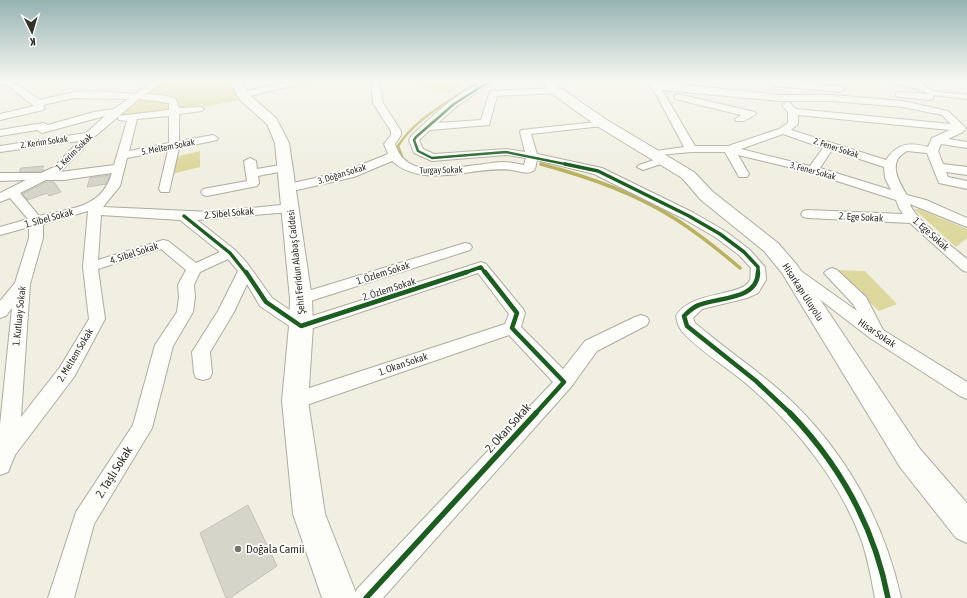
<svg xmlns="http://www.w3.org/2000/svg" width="967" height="598" font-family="'Asap Condensed',sans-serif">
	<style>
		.green { fill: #ddd89d }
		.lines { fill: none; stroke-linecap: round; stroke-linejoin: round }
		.stream-far1 { stroke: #bab260; stroke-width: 2.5 }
		.stream { stroke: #bab260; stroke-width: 3.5 }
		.building { fill: #d6d5ca; stroke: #c3c2b7 }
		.street-casing { stroke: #adaca1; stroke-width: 2 }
		.secondary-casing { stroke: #adaca1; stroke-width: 2 }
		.street { fill: #fdfdfa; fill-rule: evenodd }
		.secondary { fill: #fdfdfa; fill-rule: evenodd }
		.cycleway-far3-casing { stroke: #fff; stroke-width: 4 }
		.cycleway-far2-casing { stroke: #fff; stroke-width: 5.5 }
		.cycleway-far1-casing { stroke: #fff; stroke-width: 7 }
		.cycleway-casing { stroke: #fff; stroke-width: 8 }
		.cycleway-far3 { stroke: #1b5e20; stroke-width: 2.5 }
		.cycleway-far2 { stroke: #1b5e20; stroke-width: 3.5 }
		.cycleway-far1 { stroke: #1b5e20; stroke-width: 4.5 }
		.cycleway { stroke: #1b5e20; stroke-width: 5.5 }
		.poi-dot { fill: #757469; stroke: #fff; stroke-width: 1.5 }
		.labels { text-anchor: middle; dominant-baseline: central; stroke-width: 3.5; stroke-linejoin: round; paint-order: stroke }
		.far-street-label { font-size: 9px; fill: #333228; stroke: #fff }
		.street-label { font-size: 10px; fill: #333228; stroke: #fff }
		.near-street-label { font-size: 12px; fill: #333228; stroke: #fff }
		.near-poi-label { font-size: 12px; fill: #333228; stroke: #fff; text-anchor: start }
	</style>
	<rect width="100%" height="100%" fill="#f0efe1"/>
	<!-- green -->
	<path class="green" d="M164,81H229L240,100L181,111C174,93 159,97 141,96Z
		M406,81H468L450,93Z
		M139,99L170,102L168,111L121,117L120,114Z
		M200,151V167L172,174L176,157Z
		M914,209H919L967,229V238L956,247Z
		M835,270L865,271L897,304L879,311Z"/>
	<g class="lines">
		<!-- stream-far1 -->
		<path class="stream-far1" d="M406,161L403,159L398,146C417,116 450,103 477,81
			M541,164L543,165"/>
		<!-- stream -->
		<path class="stream" d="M541,164C588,177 636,193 677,220C699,234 720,251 740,268"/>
	</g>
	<!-- building -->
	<path class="building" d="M44,166L41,170H45L41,172H19L21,168Z
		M110,175L106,184L87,187L90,178Z
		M46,182H54L61,192L49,196L47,193L28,200L22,194Z
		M248,505L277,566L230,598H226L200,533Z"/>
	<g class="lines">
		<defs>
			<path id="street" d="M0,81H14L39,100L74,92L93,91L135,94L154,81H164L146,94L162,95L176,99L179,108L202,107L204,109L202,111L179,114V141L213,135L218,138L217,140L179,148L169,192H161L159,189L168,150L127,158L120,186L103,207L212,212L290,204L295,205L297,208L290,212L197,220L235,250L247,263L272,298L303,319L481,262L486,264L523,309L525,313L521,327L563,369L585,341L635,317L641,315L647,317L649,321L647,325L597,351L571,387L383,598H353L357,589L553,382L509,335L295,409L288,407L285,401L288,395L505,324L509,314L478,273L301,332L295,330L260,306L247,284L234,312L210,352L212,373L210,378L203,380L196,378L194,373L192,352L218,311L238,271L228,259L200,272L194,285L195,297L193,312L173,346L152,428L94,524L74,598H48L76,512L133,425L155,345L177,312L179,297L178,285L186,270L161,249L98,269L105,319L74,377L15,455L8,472L0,475V425L12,308L6,316L0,318V301L15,283L29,238V227L0,235V227L28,219L10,198L0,202V193L26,180L0,181V173H41L54,167L79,141L0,152V146L86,133L105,116L42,133L37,130L0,136V130L43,123L48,125L94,112L114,109L128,99L74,98L43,105L45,108L43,110L0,120V114L34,106L7,85H0ZM139,99L169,103V110L119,116L118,118L119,120L127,121L114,165L60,172L93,138ZM169,116V143L129,151L137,119ZM112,173C101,209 71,208 39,216L20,193L46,180H64ZM88,211L83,267L89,319L60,367L21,417L30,284L43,238V224ZM101,215L180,220L220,252L196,263L168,241L163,240L98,260Z
				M294,81H312L241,98L236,95L241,92Z
				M371,81H379L383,103L401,131V135L395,144C398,152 401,158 409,163C429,176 479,163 503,162C510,162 517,164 524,165L526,158L506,155L432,161L414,153L409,140L412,135C432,117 467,81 494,81L457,106L438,123L481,120L490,91L558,88L560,90L555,93L497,96L489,125L430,130L419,140L423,149L434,154L506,149L525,152L520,132L521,130L606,121L607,123L606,125L602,126L531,134L537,154L602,168L694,213L725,231L749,249L765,267L766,280L758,293L747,298L702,309L693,318L695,323C724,348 756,369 785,395C844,449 884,520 901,598H875C871,578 868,558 861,539C839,480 796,427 749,386C730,369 696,349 681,330C678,326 677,321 676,316C691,290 743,297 750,280C751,277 750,272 751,268L739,255L715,237L684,219L594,174L537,160L535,169C530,176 519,171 512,170C481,166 450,180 419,174C408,172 400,168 392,161L354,177L288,192L284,191L282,188L284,185L346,171L388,154L384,144L391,135V131L373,103Z
				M647,81L781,95H832L903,101L948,111L966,128L963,132L948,139L967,142V148L941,144L938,151L943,164L967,167V175L946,172L948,177L967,181V189L939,183L927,153L907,151C887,161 898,181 907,195L926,200L967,218V227L910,204C915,220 953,247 967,259V272L962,270L910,223L808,218L803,217L801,214L803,211L808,210L903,214L899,208L896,200L809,172L738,155L749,174L747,177H739L725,152H691L649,156L647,154L649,152L684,147L656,94ZM662,90L781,101H832L903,107L942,115L951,124L796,109L790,103L787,102L782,105L788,112V123L779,129L728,146H695ZM798,115L950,130L932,138L928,147C910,142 897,143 886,160L791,130L798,124ZM783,134L823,148L810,166L741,149ZM832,150L884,167L885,178L891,190L820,168Z
				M771,81L840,86L845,89L840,92L774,86L771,85Z
				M888,81H921C928,95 954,92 967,95V99L933,95V99L930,100L899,97L896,96V92L930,94L915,88Z
				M678,94L755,112L756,114L744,121H736L735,119L741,115L675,99V95Z
				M663,157L669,160L667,162L643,170L637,167L639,165Z
				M250,158L256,161L257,169L285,164L291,168L289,170L258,176L259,183L257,186L207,196L203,195L201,192L203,189L247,181L244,161Z
				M465,243L470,244L472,247L470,250L301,304L295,303L293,299L295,295Z
				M793,267L798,269L857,311L853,304L824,273L827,270L832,268L837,270L866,297L883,330L967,382V399L960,396L870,338L788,275L785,272L788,269Z"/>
			<path id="secondary" d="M229,81H241L251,96L276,118L289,143L312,299L313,326L308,401L325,514L358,598H322L293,514L282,401L289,326L290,299L275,143L267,124L241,101Z
				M541,81H554L559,87L607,120L694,172L713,192L778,243L797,265L920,449L967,503V543L956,538L900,467L782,273L764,251L701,200L682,178L597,126L551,93Z"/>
		</defs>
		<!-- street casing -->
		<use href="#street" class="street-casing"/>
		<!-- secondary casing -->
		<use href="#secondary" class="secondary-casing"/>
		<!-- street -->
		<use href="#street" class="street"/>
		<!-- secondary -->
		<use href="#secondary" class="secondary"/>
		<defs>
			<path id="cycleway-far3" d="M490,81L454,104L416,137L414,140L418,151L432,158L506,152L570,165"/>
			<path id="cycleway-far2" d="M565,164L598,171L689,216L720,234L744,252L758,267V273
				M184,216L230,253L246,273
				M464,273L481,267L485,273"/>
			<path id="cycleway-far1" d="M246,272L266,302L301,326L467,272
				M485,272L517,313L512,328L564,382L535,414
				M758,272C758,300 719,297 699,305C693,307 688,312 684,316L687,326L756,381L791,414"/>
			<path id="cycleway" d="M790,413C841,466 874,526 888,598
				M366,598L536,413"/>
		</defs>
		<!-- cycleway-far3 casing -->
		<use href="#cycleway-far3" class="cycleway-far3-casing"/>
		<!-- cycleway-far2 casing -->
		<use href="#cycleway-far2" class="cycleway-far2-casing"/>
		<!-- cycleway-far1 casing -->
		<use href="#cycleway-far1" class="cycleway-far1-casing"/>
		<!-- cycleway casing -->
		<use href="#cycleway" class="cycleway-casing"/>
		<!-- cycleway-far3 -->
		<use href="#cycleway-far3" class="cycleway-far3"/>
		<!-- cycleway-far2 -->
		<use href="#cycleway-far2" class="cycleway-far2"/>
		<!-- cycleway-far1 -->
		<use href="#cycleway-far1" class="cycleway-far1"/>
		<!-- cycleway -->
		<use href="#cycleway" class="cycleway"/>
	</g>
	<!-- sky -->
	<linearGradient id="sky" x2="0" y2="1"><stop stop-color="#95b3b2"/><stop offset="0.49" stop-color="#f8f8f2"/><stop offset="1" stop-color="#f8f8f2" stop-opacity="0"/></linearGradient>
	<rect width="967" height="165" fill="url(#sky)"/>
	<!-- markers -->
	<circle class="poi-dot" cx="238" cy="549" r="4"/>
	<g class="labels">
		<!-- far-street labels -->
		<g class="far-street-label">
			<text transform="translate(44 142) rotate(-8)">2. Kerim Sokak</text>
			<text transform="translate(168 147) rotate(-11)">5. Meltem Sokak</text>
			<text transform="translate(836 148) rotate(18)">2. Fener Sokak</text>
			<text transform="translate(74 152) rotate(-45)">1. Kerim Sokak</text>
			<text transform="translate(441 170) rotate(-1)">Turgay Sokak</text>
			<text transform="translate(813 171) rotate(15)">3. Fener Sokak</text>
			<text transform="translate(342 174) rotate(-17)">3. Doğan Sokak</text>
		</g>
		<!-- street labels -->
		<g class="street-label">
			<text transform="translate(229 213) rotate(-5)">2. Sibel Sokak</text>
			<text transform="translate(861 217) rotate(3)">2. Ege Sokak</text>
			<text transform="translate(49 218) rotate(-15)">1. Sibel Sokak</text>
			<text transform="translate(931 234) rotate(42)">1. Ege Sokak</text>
			<text transform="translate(134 253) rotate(-18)">4. Sibel Sokak</text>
			<text transform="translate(296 262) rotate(-96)">Şehit Feridun Alabaş Caddesi</text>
			<text transform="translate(383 273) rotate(-18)">1. Özlem Sokak</text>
			<text transform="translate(389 289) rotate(-18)">2. Özlem Sokak</text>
			<text transform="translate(803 292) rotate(57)">Hisarkapı Uluyolu</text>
			<text transform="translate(19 316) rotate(-84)">1. Kutluay Sokak</text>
			<text transform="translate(877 333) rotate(34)">Hisar Sokak</text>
			<text transform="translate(75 355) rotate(-59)">2. Meltem Sokak</text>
			<text transform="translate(403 364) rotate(-19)">1. Okan Sokak</text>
		</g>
		<!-- near-street labels -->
		<g class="near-street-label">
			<text transform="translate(508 428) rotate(-48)">2. Okan Sokak</text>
			<text transform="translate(114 472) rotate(-58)">2. Taşlı Sokak</text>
		</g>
		<!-- near-poi labels -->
		<g class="near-poi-label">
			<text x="246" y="549">Doğala Camii</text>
		</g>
	</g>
	<!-- north arrow -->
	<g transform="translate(32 32) rotate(175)" stroke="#ffffff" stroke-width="3" paint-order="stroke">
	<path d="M0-3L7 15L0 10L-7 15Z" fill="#333228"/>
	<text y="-6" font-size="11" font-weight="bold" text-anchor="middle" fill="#333228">K</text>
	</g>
</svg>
